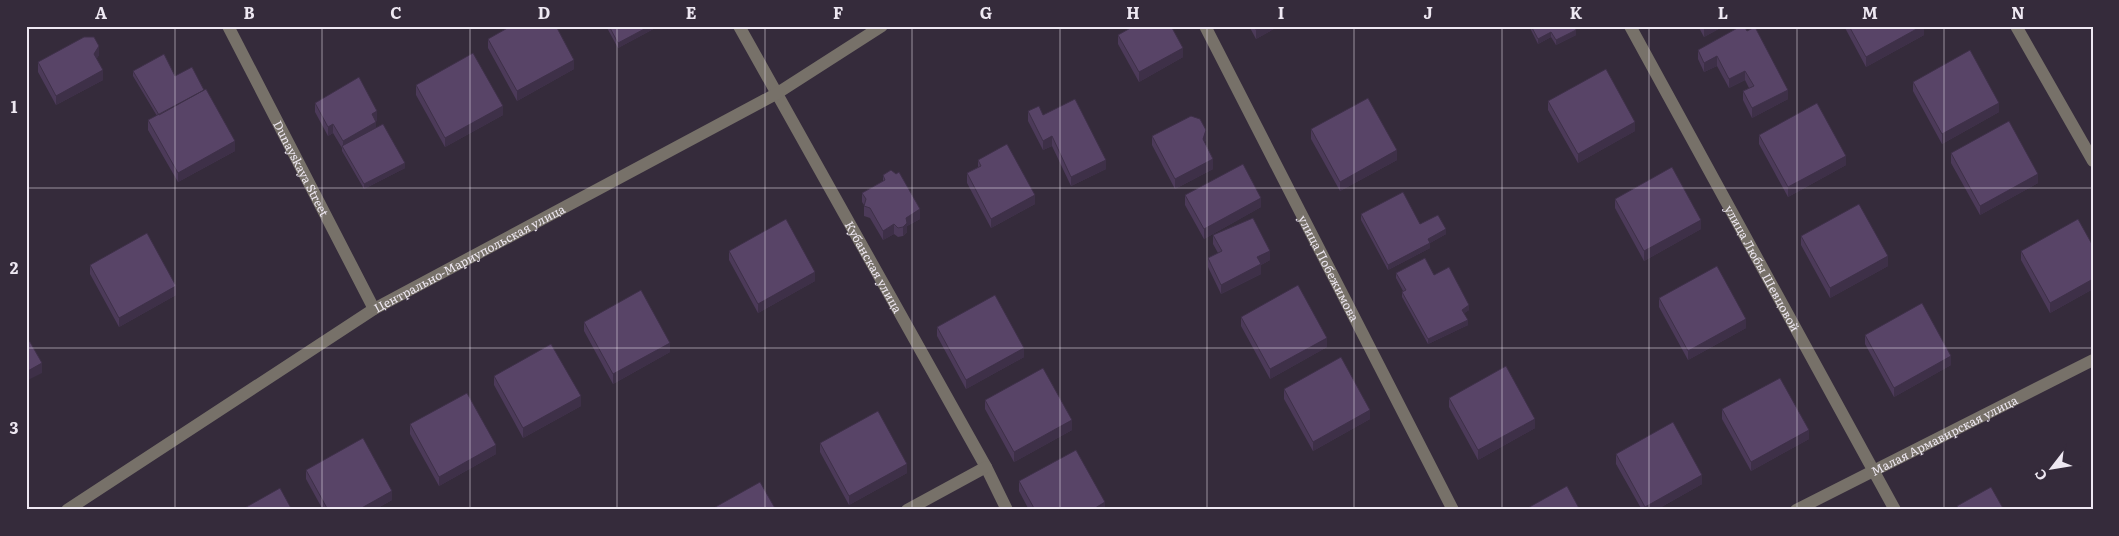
<svg xmlns="http://www.w3.org/2000/svg" width="2119" height="536" font-family="Literata,serif">
	<style>
		.lines { fill: none; stroke-linecap: round; stroke-linejoin: round }
		.minor { stroke: #777169; stroke-width: 12 }
		.wall { fill: #4c3a59 }
		.shaded-wall { fill: #3e3048 }
		.building { fill: #584467; stroke: #3e3048 }
		.grid { fill: none; stroke: #eee8f2; stroke-width: 1; stroke-opacity: 0.55 }
		.labels { text-anchor: middle; dominant-baseline: central; stroke-width: 4.5; stroke-linejoin: round; paint-order: stroke }
		.street-label { font-size: 12px; fill: #eee8f2; stroke: #352b3b }
		.neatline { fill: none; stroke: #eee8f2; stroke-width: 2 }
		.grid-label { font-size: 16px; text-anchor: middle; font-weight: bold; fill: #eee8f2 }
	</style>
	<rect width="100%" height="100%" fill="#352b3b"/>
	<g class="lines">
		<!-- minor -->
		<g class="minor">
			<path id="s1" d="M228,26L374,309"/>
			<path id="s2" d="M739,26L986,467L1007,510"/>
			<path id="s3" d="M1205,26L1453,510"/>
			<path id="s4" d="M1630,26L1895,510"/>
			<path d="M2016,26L2093,161"/>
			<path id="s5" d="M67,510L374,309L776,94L882,26"/>
			<path d="M907,510L986,467"/>
			<path id="s6" d="M1796,510L2093,360"/>
		</g>
	</g>
	<!-- wall -->
	<path class="wall" d="M606,26H659L618,48Z
		M1249,26H1279L1256,39Z
		M1529,26H1575L1576,35L1556,45L1551,37L1538,44Z
		M1698,26H1724L1704,37Z
		M1741,26L1788,99L1752,118L1743,100V91L1749,88L1745,80L1729,88L1717,66L1704,72L1698,59V50Z
		M1844,26H1924V35L1866,67Z
		M1118,35L1183,57L1139,82L1118,44Z
		M488,39L574,69L517,101L488,48Z
		M99,55L96,59L103,80L56,105L38,72V62Z
		M133,71L175,76L235,151L178,182L148,130V120L157,116L133,76Z
		M1913,82L1999,112L1942,144L1913,91Z
		M416,85L503,115L445,147L416,95Z
		M1548,101L1635,131L1578,163L1548,110Z
		M315,103L377,121H376V128L405,168L364,189L342,151V148L333,133L328,136L315,112Z
		M1028,111L1106,169L1071,186L1052,146L1043,150L1028,121Z
		M1311,129L1397,160L1340,191L1311,139Z
		M1759,135L1846,165L1788,197L1759,144Z
		M1152,136L1206,139L1205,143L1213,169L1175,189L1152,145Z
		M1951,153L2038,183L1980,215L1951,163Z
		M978,160L1035,204L991,228L967,183V173L978,167Z
		M883,175L920,219L907,226V232L903,236L898,237L894,234L883,240L870,218L864,216V205L862,202V193L883,181Z
		M1185,195L1261,207L1204,239L1185,205Z
		M1615,199L1701,229L1644,261L1615,208Z
		M1361,214L1420,224L1446,234L1430,243V248L1388,270L1361,220Z
		M1213,235L1270,260L1261,265V274L1221,294L1208,267V258L1218,253L1213,244Z
		M1801,236L1888,266L1830,298L1801,245Z
		M2093,246V289L2050,313L2021,260V251Z
		M729,251L815,281L758,313L729,260Z
		M90,265L176,295L119,327L90,274Z
		M1396,273L1434,275L1469,310L1464,313L1468,325L1428,344L1402,297V292L1403,291L1396,278Z
		M1659,298L1746,328L1688,360L1659,307Z
		M1241,317L1327,347L1270,379L1241,326Z
		M584,322L670,352L613,384L584,331Z
		M937,327L1024,357L966,389L937,336Z
		M1865,335L1951,365L1894,397L1865,344Z
		M494,376L581,406L523,438L494,385Z
		M1284,389L1370,419L1313,451L1284,399Z
		M1449,398L1535,428L1478,460L1449,407Z
		M985,400L1072,430L1014,462L985,409Z
		M1722,409L1809,439L1751,471L1722,419Z
		M410,424L496,454L439,486L410,434Z
		M820,443L907,473L849,505L820,452Z
		M1616,454L1702,484L1656,510H1642L1616,464Z
		M306,470L392,500L374,510H323L306,479Z
		M1019,481L1105,510H1029L1019,491Z"/>
	<!-- shaded-wall -->
	<path class="shaded-wall" d="M650,26H659L618,48V43Z
		M1262,26H1279L1256,39V30Z
		M1707,26H1724L1704,37V28Z
		M1922,26H1924V35L1866,67V57Z
		M1576,30V35L1556,45V40Z
		M1551,32V37L1538,44V39Z
		M99,46V55L94,64V54Z
		M1183,48V57L1139,82V72Z
		M1717,56V66L1704,72V63Z
		M574,60V69L517,101V91Z
		M103,70V80L56,105V96Z
		M1745,71V80L1729,88V79Z
		M1788,90V99L1752,118V108Z
		M1999,103V112L1942,144V134Z
		M503,106V115L445,147V138Z
		M377,111V121L372,123V114Z
		M376,122V131L343,148V141Z
		M1635,122V131L1578,163V154Z
		M333,124V133L328,136V127Z
		M1206,130V139L1203,148V139Z
		M1052,136V146L1043,150V141Z
		M235,141V151L178,182V173Z
		M1397,150V160L1340,191V182Z
		M1846,156V165L1788,197V187Z
		M1213,159V169L1175,189V179Z
		M1106,160V169L1071,186V177Z
		M405,163V168L364,189V184Z
		M2038,174V183L1980,215V206Z
		M1035,195V204L991,228V219Z
		M1261,198V207L1204,239V229Z
		M920,209V219L907,226V232L903,236V227L906,218Z
		M1701,220V229L1644,261V251Z
		M894,224V234L883,240V231Z
		M1446,229V234L1430,243V248L1388,270V265L1428,239Z
		M1270,251V260L1261,265V274L1221,294V285L1257,257Z
		M1888,256V266L1830,298V288Z
		M815,272V281L758,313V304Z
		M2093,279V289L2050,313V303Z
		M176,286V295L119,327V318Z
		M1469,305V310L1462,315V310Z
		M1746,319V328L1688,360V351Z
		M1468,320V325L1428,344V339Z
		M1327,338V347L1270,379V369Z
		M670,343V352L613,384V374Z
		M1024,348V357L966,389V380Z
		M1951,356V365L1894,397V388Z
		M42,363V373L26,381V372Z
		M581,396V406L523,438V428Z
		M1370,410V419L1313,451V442Z
		M1535,419V428L1478,460V450Z
		M1072,420V430L1014,462V452Z
		M1809,430V439L1751,471V462Z
		M496,445V454L439,486V477Z
		M907,464V473L849,505V496Z
		M1702,475V484L1656,510H1645V507Z
		M392,491V500L374,510H358Z
		M1105,502V510H1092Z"/>
	<!-- building -->
	<path class="building" d="M511,26H556L574,60L517,91L488,39Z
		M609,26H650L618,43Z
		M1134,26H1171L1183,48L1139,72L1118,35Z
		M1254,26H1262L1256,30Z
		M1531,26H1575L1576,30L1556,40L1551,32L1538,39Z
		M1741,26H1744L1747,31L1755,27L1788,90L1752,108L1743,91L1754,86L1745,71L1729,79L1717,56L1704,63L1698,50Z
		M1849,26H1922L1866,57Z
		M84,37H94L99,46L94,54L103,70L56,96L38,62Z
		M1970,50L1999,103L1942,134L1913,82Z
		M473,53L503,106L445,138L416,85Z
		M164,54L175,76L192,67L204,90L159,115L133,71Z
		M1606,69L1635,122L1578,154L1548,101Z
		M359,77L377,111L372,114L376,122L343,141L333,124L328,127L315,103Z
		M206,89L235,141L178,173L148,120Z
		M1368,98L1397,150L1340,182L1311,129Z
		M1075,99L1106,160L1071,177L1052,136L1043,141L1028,111L1039,106L1043,115Z
		M1817,103L1846,156L1788,187L1759,135Z
		M1191,116L1200,119L1206,130L1203,139L1213,159L1175,179L1152,136Z
		M2009,121L2038,174L1980,206L1951,153Z
		M383,124L405,163L364,184L342,146Z
		M1007,144L1035,195L991,219L967,173L981,166L978,160Z
		M1243,164L1261,198L1204,229L1185,195Z
		M1672,167L1701,220L1644,251L1615,199Z
		M891,170L896,174L899,172L920,209L906,218L907,223L903,227L898,228L894,224L883,231L870,208L864,206L866,199L862,193L885,180L883,175Z
		M1403,192L1420,224L1438,215L1446,229L1428,239L1430,243L1388,265L1361,214Z
		M1859,204L1888,256L1830,288L1801,236Z
		M1253,218L1270,251L1257,257L1261,264L1221,285L1208,258L1222,251L1213,235Z
		M786,219L815,272L758,304L729,251Z
		M2078,219L2093,246V279L2050,303L2021,251Z
		M147,233L176,286L119,318L90,265Z
		M1425,258L1434,275L1449,267L1469,305L1462,310L1468,320L1428,339L1402,292L1406,290L1396,273Z
		M1717,266L1746,319L1688,351L1659,298Z
		M1298,285L1327,338L1270,369L1241,317Z
		M641,290L670,343L613,374L584,322Z
		M995,295L1024,348L966,380L937,327Z
		M1922,303L1951,356L1894,388L1865,335Z
		M26,335L42,363L26,372Z
		M551,344L581,396L523,428L494,376Z
		M1341,357L1370,410L1313,442L1284,389Z
		M1506,366L1535,419L1478,450L1449,398Z
		M1043,368L1072,420L1014,452L985,400Z
		M1780,378L1809,430L1751,462L1722,409Z
		M467,393L496,445L439,477L410,424Z
		M878,411L907,464L849,496L820,443Z
		M1673,422L1702,475L1645,507L1616,454Z
		M363,438L392,491L358,510H328L306,470Z
		M1076,450L1105,502L1092,510H1035L1019,481Z
		M760,482L776,510H710Z
		M1567,486L1580,510H1524Z
		M1991,487L2004,510H1959L1957,506Z
		M280,488L292,510H241Z"/>
	<!-- grid -->
	<path class="grid" d="M175,26V510M322,26V510M470,26V510M617,26V510M765,26V510M912,26V510M1060,26V510M1207,26V510M1354,26V510M1502,26V510M1649,26V510M1797,26V510M1944,26V510M26,188H2093M26,348H2093"/>
	<g class="labels">
		<!-- street labels -->
		<g class="street-label">
			<text stroke="none"><textPath href="#s1" startOffset="160">Dunayskaya Street</textPath></text>
			<text stroke="none"><textPath href="#s5" startOffset="475">Центрально-Мариупольская улица</textPath></text>
			<text stroke="none"><textPath href="#s2" startOffset="276">Кубанская улица</textPath></text>
			<text stroke="none"><textPath href="#s3" startOffset="272">улица Побежимова</textPath></text>
			<text stroke="none"><textPath href="#s4" startOffset="276">улица Любы Шевцовой</textPath></text>
			<text stroke="none"><textPath href="#s6" startOffset="166">Малая Армавирская улица</textPath></text>
		</g>
	</g>
	<!-- border -->
	<rect width="2119" height="536" fill="none" stroke="#352b3b" stroke-width="55"/>
	<!-- north arrow -->
	<g transform="translate(2052 468) rotate(239)" stroke="#352b3b" stroke-width="4" paint-order="stroke">
	<path d="M0-4L9 19L0 12L-9 19Z" fill="#eee8f2"/>
	<text y="-8" font-size="14" font-weight="bold" text-anchor="middle" fill="#eee8f2">С</text>
	</g>
	<rect x="28" y="28" width="2064" height="480" class="neatline"/>
	<g class="grid-label">
		<text x="101" y="19">A</text>
		<text x="249" y="19">B</text>
		<text x="396" y="19">C</text>
		<text x="544" y="19">D</text>
		<text x="691" y="19">E</text>
		<text x="838" y="19">F</text>
		<text x="986" y="19">G</text>
		<text x="1133" y="19">H</text>
		<text x="1281" y="19">I</text>
		<text x="1428" y="19">J</text>
		<text x="1576" y="19">K</text>
		<text x="1723" y="19">L</text>
		<text x="1870" y="19">M</text>
		<text x="2018" y="19">N</text>
		<text x="14" y="113">1</text>
		<text x="14" y="274">2</text>
		<text x="14" y="434">3</text>
	</g>
</svg>
